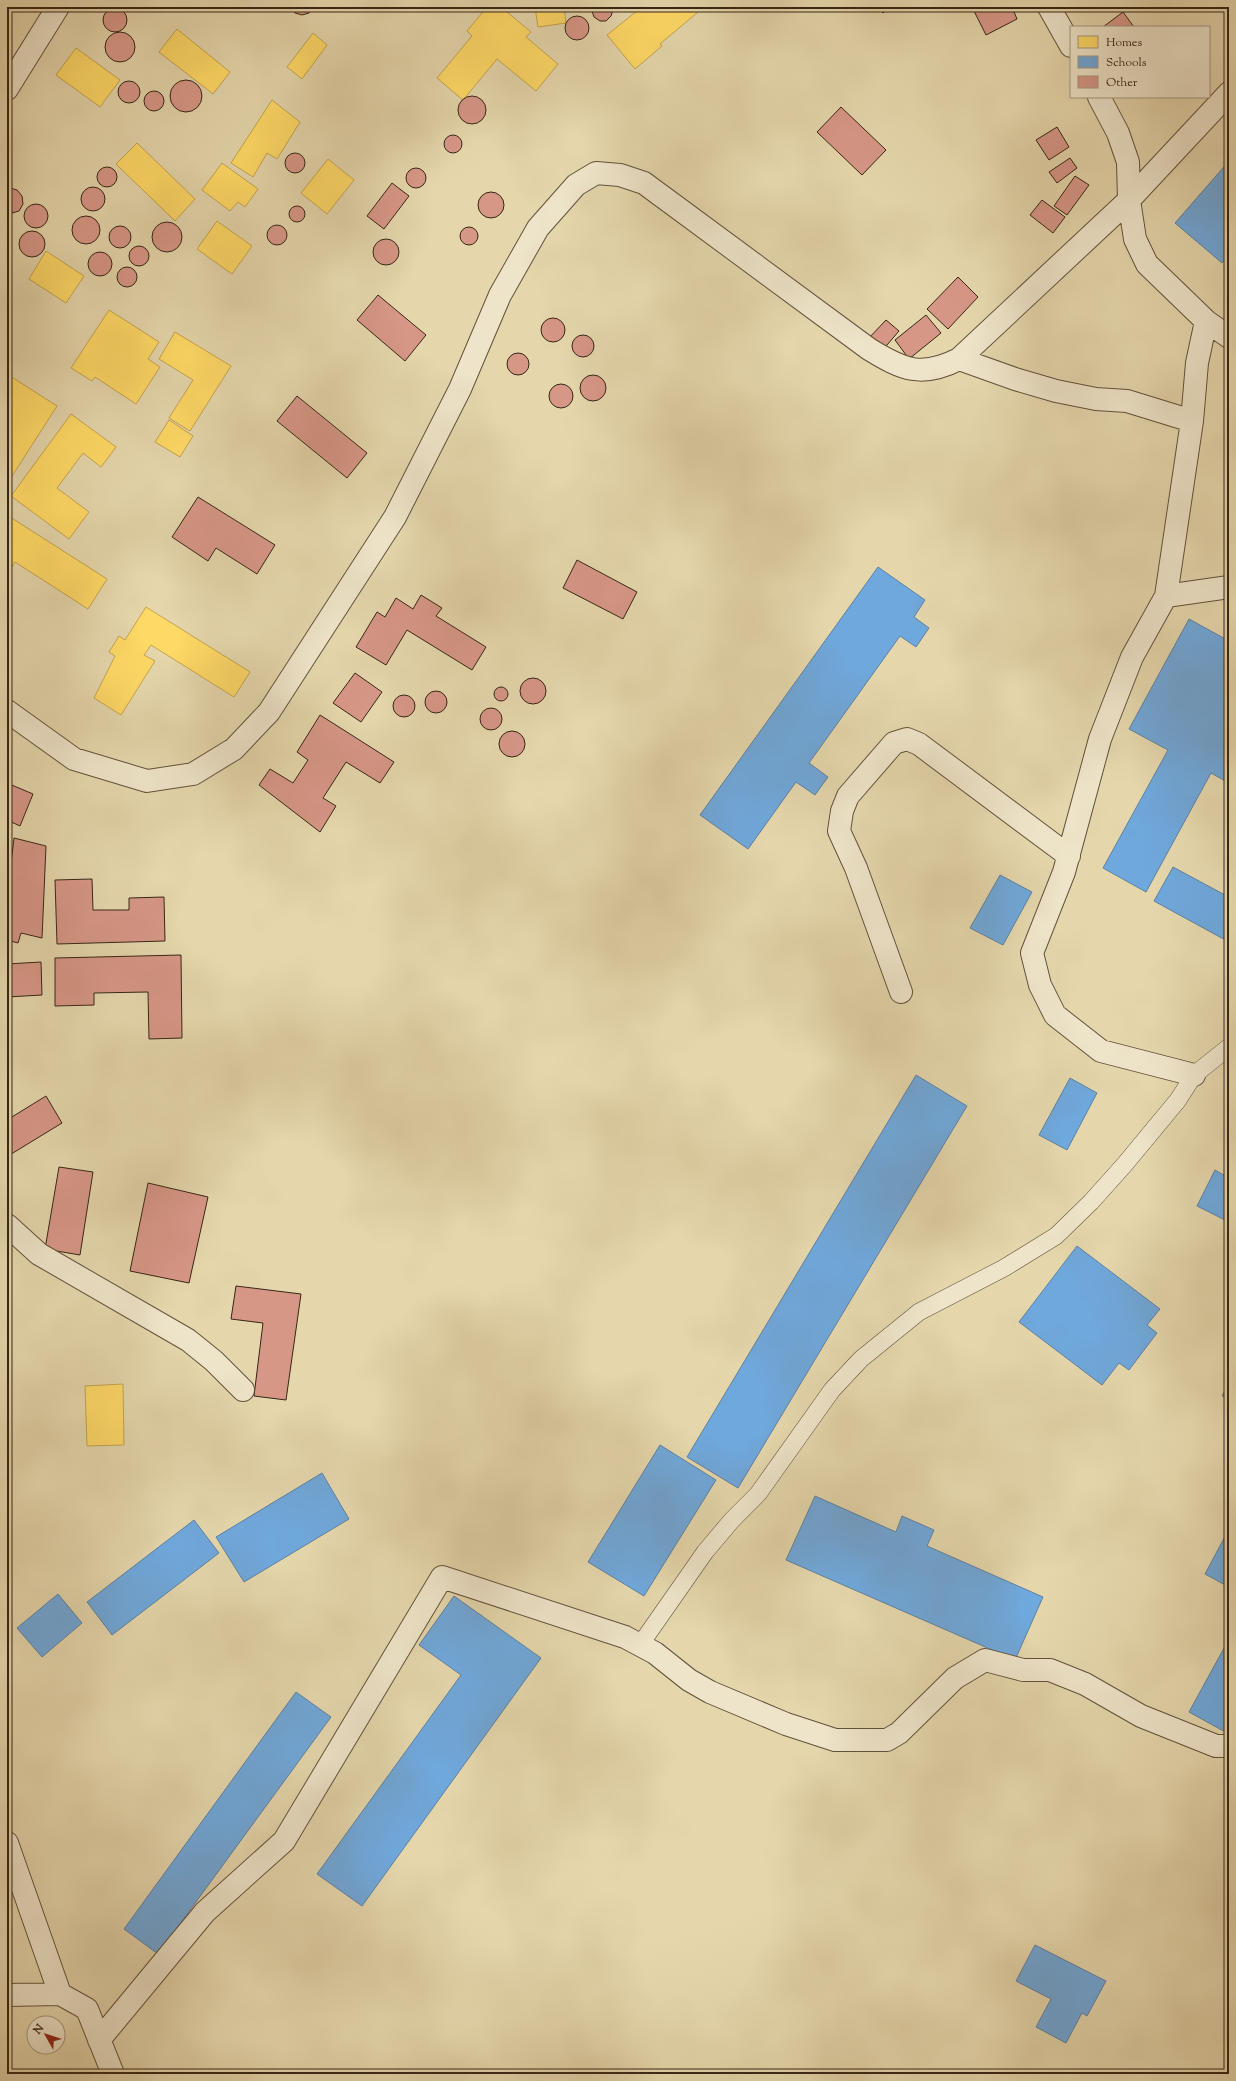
<svg xmlns="http://www.w3.org/2000/svg" width="1236" height="2081" font-family="'Sorts Mill Goudy',serif">
	<style>
		.homes { fill: #ffd966; stroke: #c3a34e }
		.schools { fill: #6fa8dc; stroke: #5e81a0 }
		.building { fill: #d79787; stroke: #362615 }
		.lines { fill: none; stroke-linecap: round; stroke-linejoin: round }
		.lane-casing { stroke: #62523b; stroke-width: 18 }
		.street-casing { stroke: #62523b; stroke-width: 24 }
		.lane { stroke: #eee4c9; stroke-width: 17 }
		.street { stroke: #eee4c9; stroke-width: 22 }
	</style>
	<rect width="100%" height="100%" fill="#e5d6ac"/>
	<filter id="stains"><feTurbulence type="fractalNoise" baseFrequency=".005" numOctaves="4"/><feColorMatrix values="0 0 0 0 .2 0 0 0 0 .09 0 0 0 0 .02 0 0 0 .5 -.17"/></filter>
	<radialGradient id="worn" r=".72"><stop offset=".6" stop-color="#630" stop-opacity="0"/><stop offset="1" stop-color="#630" stop-opacity=".3"/></radialGradient>
	<!-- homes -->
	<path class="homes" d="M487,7H501L531,32L526,37L558,64L536,91L497,59L463,100L437,78L472,36L467,31Z
		M535,7H564L566,23L538,27Z
		M642,7H704L660,44L662,46L635,69L607,35Z
		M177,29L230,72L213,94L159,52Z
		M313,33L327,45L302,79L287,67Z
		M76,48L120,80L100,107L56,75Z
		M272,100L300,122L277,159L267,153L253,177L231,163Z
		M137,143L195,199L175,221L116,164Z
		M328,159L354,180L327,214L301,193Z
		M222,163L258,189L245,207L238,202L230,211L202,190Z
		M217,221L252,246L232,274L197,249Z
		M46,251L84,276L66,303L29,279Z
		M109,310L159,342L148,359L160,367L136,404L95,377L92,381L71,368Z
		M175,332L231,366L190,431L169,418L193,380L159,359Z
		M7,374L57,406L7,484Z
		M71,414L116,447L101,467L83,453L57,488L89,512L69,539L11,496Z
		M169,420L193,436L180,457L155,442Z
		M7,515L107,579L88,609L15,562L7,574Z
		M146,607L250,672L234,697L151,645L144,655L155,661L121,715L94,698L115,656L109,652L119,636L125,640Z
		M123,1384L124,1445L87,1446L85,1386Z"/>
	<!-- schools -->
	<path class="schools" d="M1229,161V255L1222,263L1175,223Z
		M878,567L925,600L914,617L929,628L916,647L900,636L809,763L828,777L815,795L796,782L748,849L700,815Z
		M1189,619L1229,641V783L1211,773L1146,892L1103,868L1168,750L1129,729Z
		M1173,867L1225,895L1229,887V942L1154,901Z
		M1000,875L1032,892L1003,945L970,928Z
		M916,1075L967,1106L738,1488L687,1457Z
		M1070,1078L1097,1093L1067,1150L1039,1135Z
		M1215,1170L1229,1178V1222L1197,1206Z
		M1077,1246L1160,1309L1147,1325L1157,1333L1129,1370L1119,1363L1102,1385L1019,1322Z
		M1229,1382V1399L1222,1396Z
		M660,1445L716,1480L644,1596L588,1562Z
		M322,1473L349,1519L244,1582L216,1537Z
		M815,1496L896,1532L902,1516L934,1530L927,1546L1043,1597L1015,1660L786,1560Z
		M194,1520L219,1553L112,1635L87,1602Z
		M1229,1529V1587L1205,1574Z
		M58,1594L82,1623L42,1657L17,1628Z
		M454,1596L541,1658L362,1906L317,1874L461,1675L419,1645Z
		M1229,1639V1734L1189,1712Z
		M296,1692L331,1717L158,1954L124,1929Z
		M1035,1945L1106,1981L1087,2016L1082,2013L1066,2043L1036,2027L1051,1999L1016,1981Z"/>
	<!-- building -->
	<path class="building" d="M313,7L309,13L302,15L295,13L290,8Z
		M593,7H612L613,10L611,16L606,21H600L594,17L592,11Z
		M879,7H890L883,13Z
		M972,7H1012L1017,19L986,35Z
		M103 20a12 12 0 1 1 24 0a12 12 0 1 1-24 0Z
		M1123,12L1134,27H1103Z
		M565 28a12 12 0 1 1 24 0a12 12 0 1 1-24 0Z
		M105 47a15 15 0 1 1 30 0a15 15 0 1 1-30 0Z
		M170 96a16 16 0 1 1 32 0a16 16 0 1 1-32 0Z
		M118 92a11 11 0 1 1 22 0a11 11 0 1 1-22 0Z
		M144 101a10 10 0 1 1 20 0a10 10 0 1 1-20 0Z
		M458 110a14 14 0 1 1 28 0a14 14 0 1 1-28 0Z
		M841,107L886,150L862,175L817,132Z
		M1057,127L1069,147L1049,160L1036,140Z
		M444 144a9 9 0 1 1 18 0a9 9 0 1 1-18 0Z
		M285 163a10 10 0 1 1 20 0a10 10 0 1 1-20 0Z
		M1070,158L1077,168L1057,183L1049,172Z
		M97 177a10 10 0 1 1 20 0a10 10 0 1 1-20 0Z
		M406 178a10 10 0 1 1 20 0a10 10 0 1 1-20 0Z
		M1075,176L1089,185L1067,215L1054,206Z
		M392,183L409,196L384,229L367,216Z
		M81 199a12 12 0 1 1 24 0a12 12 0 1 1-24 0Z
		M10,188L17,190L22,196L23,204L19,211L12,213L7,212V190Z
		M478 205a13 13 0 1 1 26 0a13 13 0 1 1-26 0Z
		M1042,200L1065,217L1053,233L1030,215Z
		M24 216a12 12 0 1 1 24 0a12 12 0 1 1-24 0Z
		M289 214a8 8 0 1 1 16 0a8 8 0 1 1-16 0Z
		M72 230a14 14 0 1 1 28 0a14 14 0 1 1-28 0Z
		M152 237a15 15 0 1 1 30 0a15 15 0 1 1-30 0Z
		M267 235a10 10 0 1 1 20 0a10 10 0 1 1-20 0Z
		M109 237a11 11 0 1 1 22 0a11 11 0 1 1-22 0Z
		M460 236a9 9 0 1 1 18 0a9 9 0 1 1-18 0Z
		M19 244a13 13 0 1 1 26 0a13 13 0 1 1-26 0Z
		M373 252a13 13 0 1 1 26 0a13 13 0 1 1-26 0Z
		M129 256a10 10 0 1 1 20 0a10 10 0 1 1-20 0Z
		M88 264a12 12 0 1 1 24 0a12 12 0 1 1-24 0Z
		M117 277a10 10 0 1 1 20 0a10 10 0 1 1-20 0Z
		M958,277L978,297L948,329L927,309Z
		M378,295L426,335L405,361L357,320Z
		M926,315L941,333L909,359L895,340Z
		M541 330a12 12 0 1 1 24 0a12 12 0 1 1-24 0Z
		M886,320L899,331L881,352L867,340Z
		M572 346a11 11 0 1 1 22 0a11 11 0 1 1-22 0Z
		M507 364a11 11 0 1 1 22 0a11 11 0 1 1-22 0Z
		M580 388a13 13 0 1 1 26 0a13 13 0 1 1-26 0Z
		M549 396a12 12 0 1 1 24 0a12 12 0 1 1-24 0Z
		M297,396L367,453L347,478L277,421Z
		M198,497L275,545L257,574L216,548L208,561L172,537Z
		M577,560L637,592L623,619L563,588Z
		M421,595L442,608L436,616L486,647L472,670L407,630L386,665L356,647L377,612L385,617L396,598L413,609Z
		M355,673L382,692L361,722L333,703Z
		M520 691a13 13 0 1 1 26 0a13 13 0 1 1-26 0Z
		M494 694a7 7 0 1 1 14 0a7 7 0 1 1-14 0Z
		M425 702a11 11 0 1 1 22 0a11 11 0 1 1-22 0Z
		M393 706a11 11 0 1 1 22 0a11 11 0 1 1-22 0Z
		M480 719a11 11 0 1 1 22 0a11 11 0 1 1-22 0Z
		M320,715L394,762L380,783L346,762L323,798L336,806L320,832L259,785L270,769L293,783L308,760L297,752Z
		M499 744a13 13 0 1 1 26 0a13 13 0 1 1-26 0Z
		M7,783L33,794L20,826L7,820Z
		M14,838L46,846L42,938L21,933L18,943L7,940V880L9,881Z
		M92,879L93,910H129V898L164,897L165,941L57,944L55,880Z
		M181,955L182,1038L149,1039L148,992L94,993V1005L55,1006V958Z
		M41,962L42,995L7,997V964Z
		M46,1096L62,1123L8,1156L7,1120Z
		M59,1167L93,1172L80,1255L45,1249Z
		M148,1183L208,1197L189,1283L130,1271Z
		M236,1286L301,1294L286,1400L254,1396L263,1323L231,1319Z"/>
	<g class="lines">
		<defs>
			<path id="lane" d="M640,1645L705,1552L732,1520L758,1494L832,1390L861,1359L919,1312L1004,1268L1056,1236L1091,1202L1125,1164L1178,1100L1194,1075L1229,1047"/>
			<path id="street" d="M1049,7L1071,46
				M7,89L58,7
				M1099,97L1118,133L1128,162L1129,200L1135,239L1147,264L1206,321L1229,337
				M959,359L1015,379L1056,391L1096,399L1127,401L1192,421
				M1166,596L1229,587
				M7,711L74,759L147,781L193,774L234,749L269,712L395,517L460,389L500,295L538,228L576,185L596,173L620,175L644,183L869,349C903,370 922,378 959,359L1129,200L1229,93
				M901,992L856,868L839,831L842,811L848,796L894,743L907,739L919,744L1069,856
				M1194,1075L1101,1051L1055,1015L1040,985L1032,953L1064,872L1100,739L1132,657L1166,596L1192,421L1197,363L1206,321
				M7,1225L39,1254L188,1340L214,1361L243,1390
				M7,1843L60,1994L87,2009L113,2074
				M7,1995L60,1994
				M99,2040L205,1912L284,1841L442,1577L625,1637L655,1653L689,1680L710,1692L786,1724L835,1740H887L899,1733L955,1678L985,1660L1023,1670H1050L1085,1684L1141,1716L1216,1746H1229"/>
		</defs>
		<!-- lane casing -->
		<use href="#lane" class="lane-casing"/>
		<!-- street casing -->
		<use href="#street" class="street-casing"/>
		<!-- lane -->
		<use href="#lane" class="lane"/>
		<!-- street -->
		<use href="#street" class="street"/>
	</g>
	<!-- margin -->
	<rect width="1236" height="2081" fill="none" stroke="#e5d6ac" stroke-width="24"/>
	<rect x="8" y="8" width="1220" height="2065" fill="none" stroke="#362615" stroke-width="2"/>
	<rect x="12" y="12" width="1212" height="2057" fill="none" stroke="#362615"/>
	<!-- legend -->
	<rect x="1070" y="26" width="140" height="72" fill="#eee4c9" stroke="#a49881"/>
	<rect x="1078" y="36" width="20" height="12" fill="#ffd966" stroke="#a49881"/>
	<text x="1106" y="46" font-size="12" fill="#362615">Homes</text>
	<rect x="1078" y="56" width="20" height="12" fill="#6fa8dc" stroke="#a49881"/>
	<text x="1106" y="66" font-size="12" fill="#362615">Schools</text>
	<rect x="1078" y="76" width="20" height="12" fill="#d79787" stroke="#a49881"/>
	<text x="1106" y="86" font-size="12" fill="#362615">Other</text>
	<!-- north arrow -->
	<g transform="translate(46 2035) rotate(309)"><circle r="19" fill="#eee4c9" stroke="#a49881"/>
	<path d="M0-3L7 15L0 10L-7 15Z" fill="#8f2418"/>
	<text y="-6" font-size="11" font-weight="bold" text-anchor="middle" fill="#362615">N</text>
	</g>
	<rect width="100%" height="100%" filter="url(#stains)"/>
	<rect width="100%" height="100%" fill="url(#worn)"/>
</svg>
